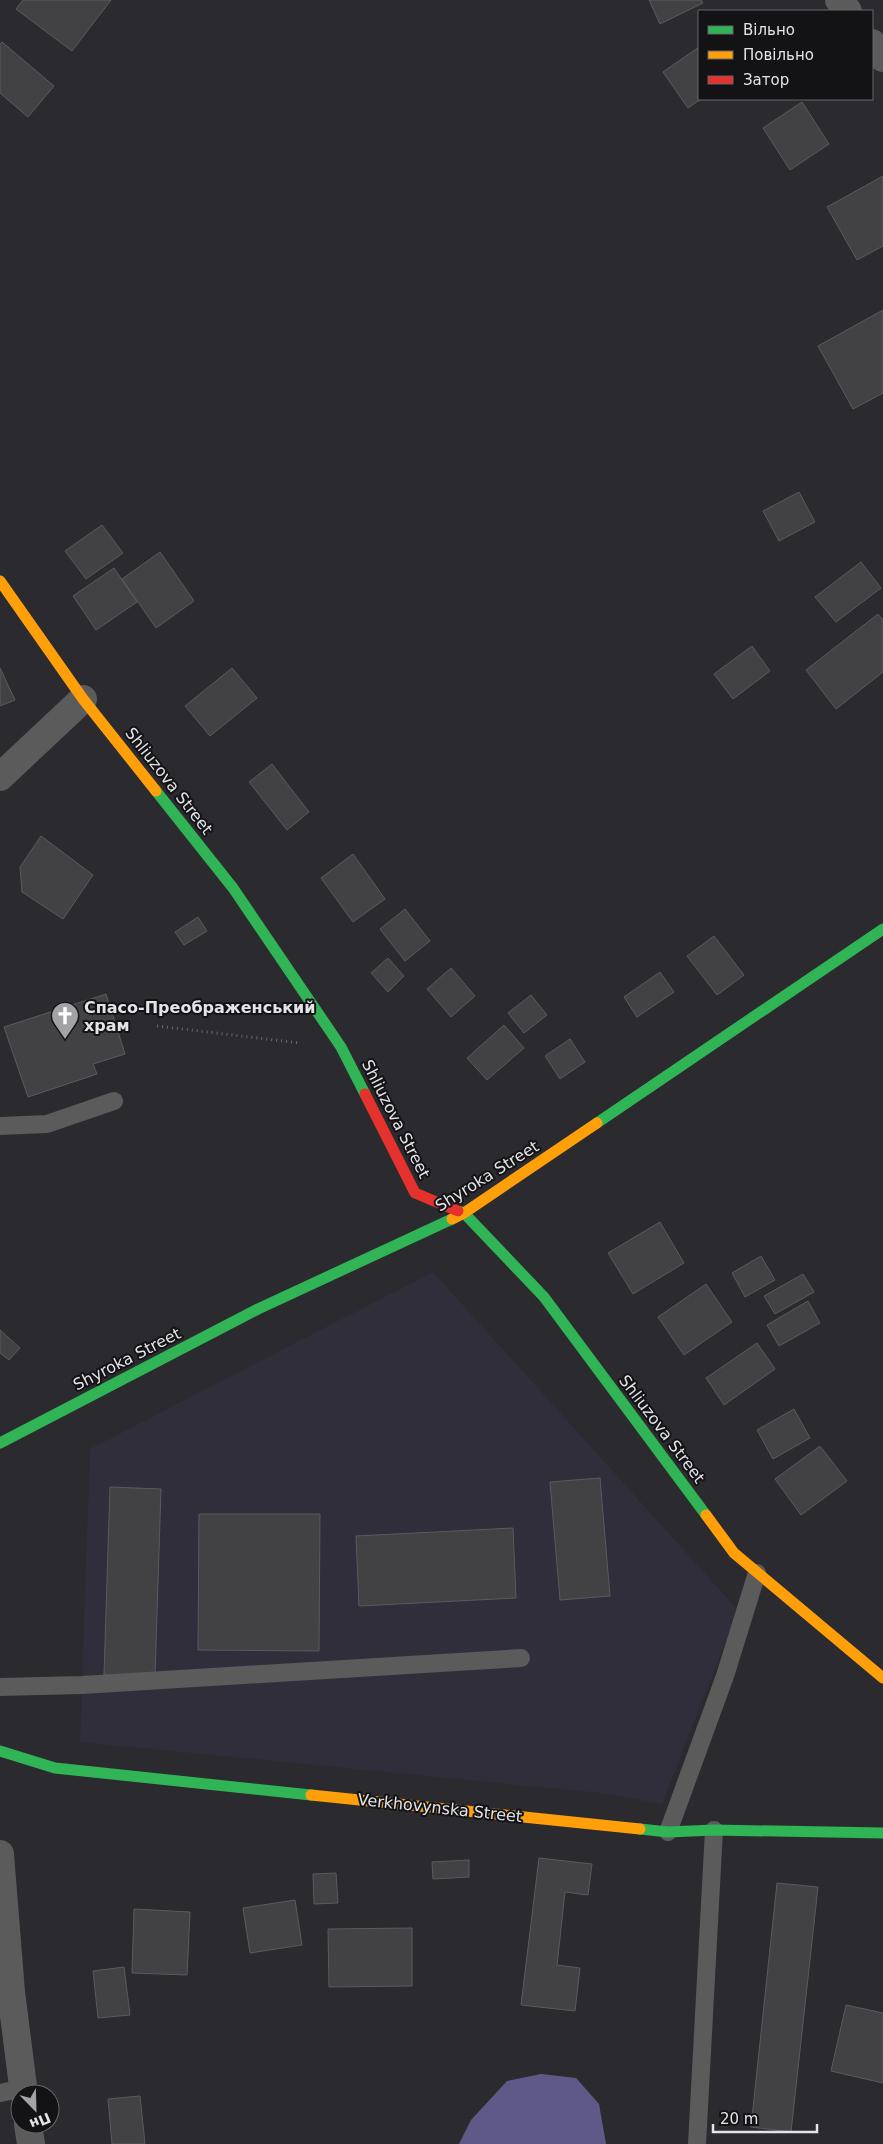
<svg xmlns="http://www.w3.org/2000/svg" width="883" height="2144" font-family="'DejaVu Sans',sans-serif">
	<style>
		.built { fill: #2f2e3a }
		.water { fill: #5f5988 }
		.building { fill: #424245; stroke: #5b5b5f }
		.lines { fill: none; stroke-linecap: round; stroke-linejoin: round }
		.path { stroke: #676869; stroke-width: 3; stroke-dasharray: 1 4; stroke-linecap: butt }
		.lane { stroke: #5b5b5b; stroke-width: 18 }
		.street { stroke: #5b5b5b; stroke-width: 28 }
		.fast { stroke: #30b455; stroke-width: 11 }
		.slow { stroke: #ff9f0a; stroke-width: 11 }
		.jam { stroke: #e5322d; stroke-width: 11 }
		.labels { text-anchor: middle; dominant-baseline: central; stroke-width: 4; stroke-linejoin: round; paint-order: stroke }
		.street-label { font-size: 16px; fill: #e3e3e8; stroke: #131316 }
		.poi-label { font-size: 16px; font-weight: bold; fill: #e3e3e8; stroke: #131316; text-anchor: start }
	</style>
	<rect width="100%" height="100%" fill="#2b2b2f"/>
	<!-- built -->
	<path class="built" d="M433,1272L738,1610L662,1804L601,1793L80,1742L90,1449Z"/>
	<!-- water -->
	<path class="water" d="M541,2074L576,2078L599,2104L606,2144H459L471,2120L507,2081Z"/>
	<!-- building -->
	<path class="building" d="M23,0H111L72,51L16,9Z
		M649,0H701L703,3L660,24Z
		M2,42L54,86L28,117L0,93V44Z
		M699,47V99H701L688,108L663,72Z
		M802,102L829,144L790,170L763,128Z
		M883,176V246L857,260L827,207Z
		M883,310V393L853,409L818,346Z
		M799,492L815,522L779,541L763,511Z
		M102,525L123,553L86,579L65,551Z
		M160,552L194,601L156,628L122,579Z
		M861,562L881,588L836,622L815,597Z
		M114,568L137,602L96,630L73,596Z
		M878,614L883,620V672L836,709L806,670Z
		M752,646L770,671L733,699L714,674Z
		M0,668L15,700L0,706Z
		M232,668L257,698L210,736L185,706Z
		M272,764L309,812L287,830L249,782Z
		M41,836L93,875L63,919L22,892L20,867Z
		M353,854L385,899L353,922L321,878Z
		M405,909L430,941L405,961L380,929Z
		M198,917L207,931L184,945L175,932Z
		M714,936L744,975L717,995L687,956Z
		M388,958L404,976L388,992L371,973Z
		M451,968L475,996L451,1017L427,989Z
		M660,972L674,992L637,1017L624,997Z
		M106,994L125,1054L93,1064L97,1074L28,1097L4,1027Z
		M531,995L547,1015L524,1033L508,1013Z
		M504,1025L524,1048L487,1080L467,1058Z
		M570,1039L585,1062L560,1079L545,1056Z
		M660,1222L684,1263L633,1294L608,1253Z
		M761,1256L775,1280L745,1297L732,1273Z
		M803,1274L814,1292L775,1314L764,1296Z
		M706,1284L732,1322L684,1355L658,1317Z
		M808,1301L820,1323L779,1346L767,1325Z
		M0,1330L20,1348L9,1360L0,1353Z
		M757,1343L775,1369L724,1405L706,1378Z
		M794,1409L810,1438L773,1459L757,1430Z
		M820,1446L847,1481L801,1515L775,1479Z
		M600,1478L610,1596L560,1600L550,1482Z
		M110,1487L161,1489L155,1676L104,1675Z
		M199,1514H320L319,1651L198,1650Z
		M513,1528L516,1598L359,1606L356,1536Z
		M539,1858L592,1864L588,1895L565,1892L557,1965L580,1968L575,2011L521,2005Z
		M469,1860V1877L433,1879L432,1862Z
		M336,1873L338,1903L314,1904L313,1874Z
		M777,1883L818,1887L791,2132L751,2127Z
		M295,1900L302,1945L250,1953L243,1908Z
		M134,1909L190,1912L187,1975L132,1973Z
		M412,1928V1986L329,1987L328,1929Z
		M124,1967L130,2015L98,2018L93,1971Z
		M846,2005L883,2013V2083L831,2071Z
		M140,2096L145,2144H112L108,2099Z"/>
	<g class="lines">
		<!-- path -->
		<path class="path" d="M157,1026L300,1043"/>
		<!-- lane -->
		<path class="lane" d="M0,1126L47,1124L114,1101
			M0,1687L82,1685L521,1658
			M668,1832L725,1676L757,1573
			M0,2093L24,2088
			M697,2144L714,1830"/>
		<!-- street -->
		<path class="street" d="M839,0L848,11
			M872,43L883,58
			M0,777L83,699
			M0,1854L11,1992L24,2094
			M28,2124L31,2144"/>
		<!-- fast -->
		<path class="fast" d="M156,791L233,888L341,1047L365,1094
			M597,1123L883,929
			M458,1211L464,1213L544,1297L706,1515
			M0,1443L258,1309L452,1219
			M0,1751L55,1768L311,1795
			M640,1829L668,1832L714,1830L883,1833"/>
		<!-- slow -->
		<path class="slow" d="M0,581L83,699L156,791
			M452,1219L464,1213L597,1123
			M706,1515L734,1553L883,1678
			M311,1795L640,1829"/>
		<!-- jam -->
		<path class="jam" d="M365,1094L415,1193L458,1211"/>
	</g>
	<!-- icons -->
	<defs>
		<symbol id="church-pin" viewBox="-11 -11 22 30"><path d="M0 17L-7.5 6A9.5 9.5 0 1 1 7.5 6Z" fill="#a3a3a7" stroke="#131316"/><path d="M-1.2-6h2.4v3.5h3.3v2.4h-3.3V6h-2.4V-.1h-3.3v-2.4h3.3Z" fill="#fff"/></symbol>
	</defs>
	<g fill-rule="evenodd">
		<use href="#church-pin" x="49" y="1000" width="32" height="43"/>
	</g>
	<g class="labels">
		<!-- street labels -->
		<g class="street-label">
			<text transform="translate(169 781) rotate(52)">Shliuzova Street</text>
			<text transform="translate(396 1119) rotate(63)">Shliuzova Street</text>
			<text transform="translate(487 1176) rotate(-32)">Shyroka Street</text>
			<text transform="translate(127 1359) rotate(-27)">Shyroka Street</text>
			<text transform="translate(662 1429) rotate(53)">Shliuzova Street</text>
			<text transform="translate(440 1808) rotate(6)">Verkhovynska Street</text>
		</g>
		<!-- poi labels -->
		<g class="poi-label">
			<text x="84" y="1007">Спасо-Преображенський<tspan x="84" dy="18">храм</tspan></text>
		</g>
	</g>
	<!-- legend -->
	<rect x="698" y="10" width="175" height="90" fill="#131316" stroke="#66666a"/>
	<rect x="708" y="26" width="25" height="8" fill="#30b455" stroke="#66666a"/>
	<text x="743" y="35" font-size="15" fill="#e3e3e8">Вільно</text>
	<rect x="708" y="51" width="25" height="8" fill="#ff9f0a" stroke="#66666a"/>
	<text x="743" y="60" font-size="15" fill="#e3e3e8">Повільно</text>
	<rect x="708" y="76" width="25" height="8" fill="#e5322d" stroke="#66666a"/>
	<text x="743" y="85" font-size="15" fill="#e3e3e8">Затор</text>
	<!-- north arrow -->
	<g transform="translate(35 2109) rotate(157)"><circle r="24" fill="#131316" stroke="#66666a"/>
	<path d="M0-4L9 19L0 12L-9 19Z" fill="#a3a3a7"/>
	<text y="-8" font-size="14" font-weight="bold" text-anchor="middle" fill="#e3e3e8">Пн</text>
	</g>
	<!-- scale -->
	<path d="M713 2124v8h104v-8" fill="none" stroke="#e3e3e8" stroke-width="2.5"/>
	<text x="720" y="2124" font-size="15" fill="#e3e3e8" stroke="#131316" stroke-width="4" paint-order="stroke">20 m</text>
</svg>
